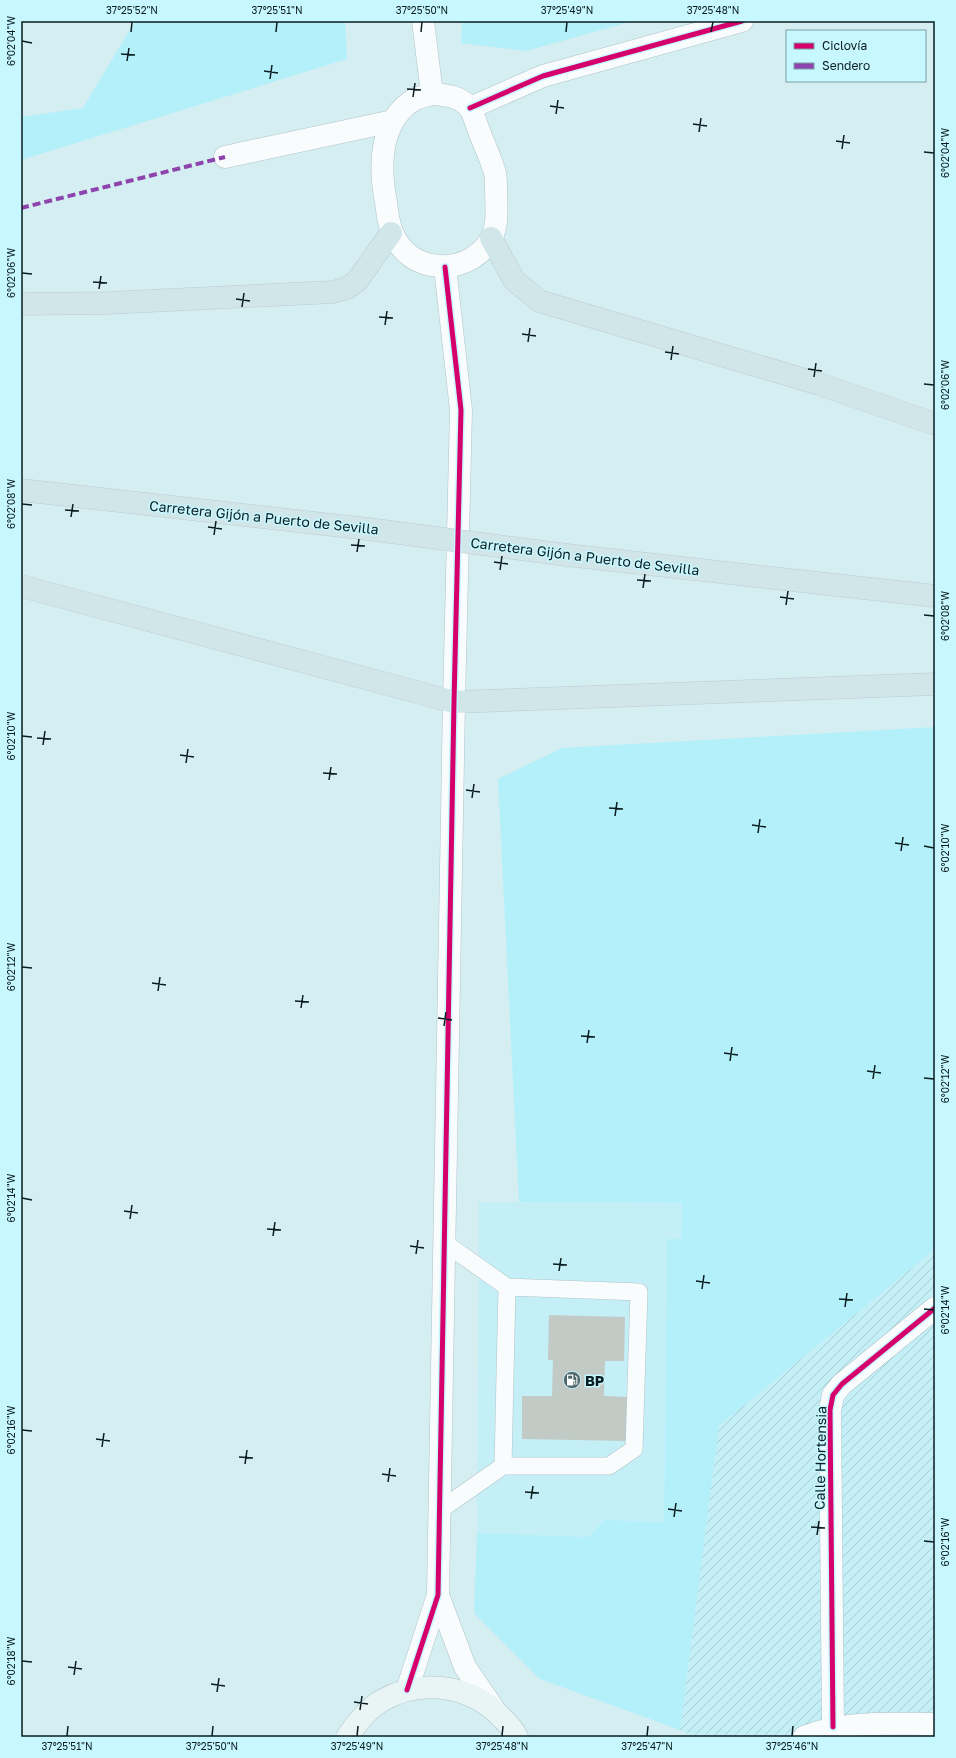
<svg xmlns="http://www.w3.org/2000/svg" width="956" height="1758" font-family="'Golos Text',sans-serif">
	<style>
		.built { fill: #c4eff6 }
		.industrial { fill: url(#industrial-furrows) }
		.grass { fill: #b4f0f9 }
		.building { fill: #c2cac6 }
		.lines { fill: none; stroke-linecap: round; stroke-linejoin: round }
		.service-casing { stroke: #b0c4c8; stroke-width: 18 }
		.minor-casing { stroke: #b0c4c8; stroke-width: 23 }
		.tertiary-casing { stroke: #b0c4c8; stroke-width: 23 }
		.secondary-casing { stroke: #b0c4c8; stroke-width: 23 }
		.trunk-casing { stroke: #bfcbce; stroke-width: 23 }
		.service { stroke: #f9fcfd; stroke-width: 17 }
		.minor { stroke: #f9fcfd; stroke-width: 22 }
		.tertiary { stroke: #f9fcfd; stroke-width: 22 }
		.secondary { stroke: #e9f4f5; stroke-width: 22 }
		.trunk { stroke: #d0e6e9; stroke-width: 22 }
		.trunk-bridge-casing { stroke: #bfcbce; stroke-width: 23; stroke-linecap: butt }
		.trunk-bridge { stroke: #d0e6e9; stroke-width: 22 }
		.quiet { stroke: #8e44ad; stroke-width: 4; stroke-dasharray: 8 4; stroke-linecap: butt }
		.cycleway-casing { stroke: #c7f7ff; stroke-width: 8 }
		.cycleway { stroke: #d6006c; stroke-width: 5 }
		.ticks { fill: none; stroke: #0a1d20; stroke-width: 1.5 }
		.labels { text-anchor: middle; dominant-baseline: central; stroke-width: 3; stroke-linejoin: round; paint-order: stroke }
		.street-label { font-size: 14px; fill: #0a1d20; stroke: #c7f7ff }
		.poi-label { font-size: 14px; font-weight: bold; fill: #0a1d20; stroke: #c7f7ff; text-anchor: start }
		.neatline { fill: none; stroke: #0a1d20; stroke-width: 1.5 }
		.ticks-label { font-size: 10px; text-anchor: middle; fill: #0a1d20 }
	</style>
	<defs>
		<pattern id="industrial-furrows" width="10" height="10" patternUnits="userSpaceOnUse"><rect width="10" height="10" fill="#c4eff6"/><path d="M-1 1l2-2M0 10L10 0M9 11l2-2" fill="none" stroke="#a7ccd3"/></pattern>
	</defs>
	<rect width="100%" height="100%" fill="#d4eef2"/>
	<!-- built -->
	<path class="built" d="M479,1202L682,1203L681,1239L667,1240L664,1522L604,1520L589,1537L477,1533Z"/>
	<!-- industrial -->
	<path class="industrial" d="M935,1249V1737H694L680,1730L719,1426Z"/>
	<!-- grass -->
	<path class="grass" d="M135,21H345L347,59L21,160V117L83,108Z
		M462,21H633L526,51L461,43Z
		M935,727V1249L719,1426L680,1730L540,1679L474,1613L477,1533L589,1537L604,1520L664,1522L667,1239H681L682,1203L519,1202L498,779L562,748Z"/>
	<!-- building -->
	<path class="building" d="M549,1315L625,1317L624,1361H605L604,1396L627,1397V1441L522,1439V1396H552L553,1360H548Z"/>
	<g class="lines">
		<defs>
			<path id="service" d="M503,1466L507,1287
				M440,1510L503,1466H609L634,1449L639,1292L507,1287L445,1243"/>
			<path id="minor" d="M470,108L543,76L742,21
				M225,157L393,121
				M833,1727L830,1410L833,1395L842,1384L935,1308
				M804,1737C846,1720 891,1724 935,1724"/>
			<path id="tertiary" d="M423,21L432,94
				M432,94C445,95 462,96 470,109C474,114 475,122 478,128C483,143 491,158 495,173C496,178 496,184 496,188C496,205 499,224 491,239C473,271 424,276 401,247C390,234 388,219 386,202C379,167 379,120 415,99C420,97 426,96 432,94Z
				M438,1595L465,1667L493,1708
				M407,1690L438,1595L454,702L461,410L445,267"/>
			<path id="secondary" d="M347,1737C357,1723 368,1708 383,1700C423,1677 474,1686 504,1720C509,1725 514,1730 517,1737"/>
			<path id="trunk" d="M491,238L514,280L539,301L819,384L935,424
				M21,304L108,303L333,292L347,288L357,281L391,233
				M21,490L368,529
				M567,555L935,596
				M21,586L454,702L935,684"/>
		</defs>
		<!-- service casing -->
		<use href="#service" class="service-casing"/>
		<!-- minor casing -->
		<use href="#minor" class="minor-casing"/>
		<!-- tertiary casing -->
		<use href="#tertiary" class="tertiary-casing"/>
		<!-- secondary casing -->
		<use href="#secondary" class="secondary-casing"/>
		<!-- trunk casing -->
		<use href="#trunk" class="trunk-casing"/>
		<!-- service -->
		<use href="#service" class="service"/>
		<!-- minor -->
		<use href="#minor" class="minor"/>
		<!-- tertiary -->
		<use href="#tertiary" class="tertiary"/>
		<!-- secondary -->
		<use href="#secondary" class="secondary"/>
		<!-- trunk -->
		<use href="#trunk" class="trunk"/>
		<defs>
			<path id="trunk-bridge" d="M368,529L567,555"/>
		</defs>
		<!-- trunk-bridge casing -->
		<use href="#trunk-bridge" class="trunk-bridge-casing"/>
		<!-- trunk-bridge -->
		<use href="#trunk-bridge" class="trunk-bridge"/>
		<!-- quiet -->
		<path class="quiet" d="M21,208L225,157"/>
		<defs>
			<path id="cycleway" d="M470,108L543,76L742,21
				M407,1690L438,1595L454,702L461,410L445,267
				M833,1727L830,1410L833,1395L842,1384L935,1308"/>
		</defs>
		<!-- cycleway casing -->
		<use href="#cycleway" class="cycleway-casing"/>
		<!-- cycleway -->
		<use href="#cycleway" class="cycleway"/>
	</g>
	<!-- ticks -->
	<path class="ticks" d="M131,32L132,22M276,32L277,22M421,32L422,22M566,32L567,22M711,32L713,22M22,41L32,43M121,54L135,55M127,61L129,48M264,71L278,73M270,79L272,65M407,89L421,90M413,97L415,83M550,106L564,108M556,114L558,100M693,124L707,126M699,132L701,118M836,141L850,143M842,149L844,135M924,152L934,153M22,273L32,274M93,282L107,283M99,289L101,276M236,299L250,301M242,307L244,293M379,317L393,318M385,325L387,311M522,334L536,336M528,342L530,328M665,352L679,354M671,360L673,346M808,369L822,371M814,377L816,363M924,384L934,385M22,504L32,505M65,510L79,511M71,517L73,504M208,527L222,529M214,535L216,521M351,545L365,546M357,552L359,539M494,562L508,564M500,570L502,556M637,580L651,581M643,588L645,574M780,597L794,599M786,605L788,591M924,615L934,616M22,736L32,737M37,738L51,739M43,745L45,731M180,755L194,757M186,763L188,749M323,773L337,774M329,780L331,767M466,790L480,792M472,798L474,784M609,808L623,809M615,816L617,802M752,825L766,827M758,833L760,819M895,843L909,845M924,846L934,848M901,851L903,837M22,967L32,968M152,983L166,985M158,991L160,977M295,1001L309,1002M301,1008L303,995M438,1018L452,1020M444,1026L446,1012M581,1036L595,1037M587,1043L589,1030M724,1053L738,1055M730,1061L732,1047M867,1071L881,1073M924,1078L934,1079M873,1079L875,1065M22,1198L32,1200M124,1211L138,1213M130,1219L132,1205M267,1229L281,1230M273,1236L275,1222M410,1246L424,1248M416,1254L418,1240M553,1264L567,1265M559,1271L561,1258M696,1281L710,1283M702,1289L704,1275M839,1299L853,1300M845,1307L847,1293M924,1309L934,1310M22,1430L32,1431M96,1439L110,1441M102,1447L104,1433M239,1457L253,1458M245,1464L247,1450M382,1474L396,1476M388,1482L390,1468M525,1492L539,1493M531,1499L533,1486M668,1509L682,1511M674,1517L676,1503M811,1527L825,1528M817,1535L819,1521M924,1541L934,1542M22,1661L32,1662M68,1667L82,1669M74,1675L76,1661M211,1684L225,1686M217,1692L219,1678M354,1702L368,1704M360,1710L362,1696M67,1736L68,1726M212,1736L213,1726M357,1736L358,1726M502,1736L503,1726M647,1736L648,1726M792,1736L793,1726"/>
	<!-- icons -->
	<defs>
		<symbol id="fuel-disc" viewBox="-11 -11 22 22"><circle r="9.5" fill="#51666a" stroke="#c7f7ff"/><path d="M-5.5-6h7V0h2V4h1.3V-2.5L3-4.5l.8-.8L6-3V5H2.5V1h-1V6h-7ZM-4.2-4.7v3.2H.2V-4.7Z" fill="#fff"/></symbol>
	</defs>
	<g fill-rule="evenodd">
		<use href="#fuel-disc" x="562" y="1370" width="20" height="20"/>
	</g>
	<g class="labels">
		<!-- street labels -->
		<g class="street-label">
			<text transform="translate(264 517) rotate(6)">Carretera Gijón a Puerto de Sevilla</text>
			<text transform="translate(585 556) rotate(7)">Carretera Gijón a Puerto de Sevilla</text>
			<text transform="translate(820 1458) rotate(-89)">Calle Hortensia</text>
		</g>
		<!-- poi labels -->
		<g class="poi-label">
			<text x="585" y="1380">BP</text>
		</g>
	</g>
	<!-- border -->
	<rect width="956" height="1758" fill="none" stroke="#c7f7ff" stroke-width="44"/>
	<!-- legend -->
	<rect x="786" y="30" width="140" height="52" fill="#c7f7ff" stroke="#7ba0a6"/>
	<rect x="794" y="43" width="20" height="6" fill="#d6006c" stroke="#7ba0a6"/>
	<text x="822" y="50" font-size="12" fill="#0a1d20">Ciclovía</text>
	<rect x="794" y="63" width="20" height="6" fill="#8e44ad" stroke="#7ba0a6"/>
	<text x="822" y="70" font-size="12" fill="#0a1d20">Sendero</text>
	<rect x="22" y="22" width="912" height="1714" class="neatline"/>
	<g class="ticks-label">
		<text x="132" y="14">37°25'52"N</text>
		<text x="277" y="14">37°25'51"N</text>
		<text x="422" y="14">37°25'50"N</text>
		<text x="567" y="14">37°25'49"N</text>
		<text x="713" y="14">37°25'48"N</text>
		<text transform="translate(11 41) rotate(-90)" y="4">6°02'04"W</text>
		<text transform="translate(945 153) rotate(-90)" y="4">6°02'04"W</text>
		<text transform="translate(11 273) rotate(-90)" y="4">6°02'06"W</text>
		<text transform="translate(945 385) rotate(-90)" y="4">6°02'06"W</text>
		<text transform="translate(11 504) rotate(-90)" y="4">6°02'08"W</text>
		<text transform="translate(945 616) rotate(-90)" y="4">6°02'08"W</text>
		<text transform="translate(11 736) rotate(-90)" y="4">6°02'10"W</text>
		<text transform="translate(945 848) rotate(-90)" y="4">6°02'10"W</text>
		<text transform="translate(11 967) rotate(-90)" y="4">6°02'12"W</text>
		<text transform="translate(945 1079) rotate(-90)" y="4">6°02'12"W</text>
		<text transform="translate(11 1198) rotate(-90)" y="4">6°02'14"W</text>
		<text transform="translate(945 1310) rotate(-90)" y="4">6°02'14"W</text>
		<text transform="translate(11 1430) rotate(-90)" y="4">6°02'16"W</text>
		<text transform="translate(945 1542) rotate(-90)" y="4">6°02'16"W</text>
		<text transform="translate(11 1661) rotate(-90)" y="4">6°02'18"W</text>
		<text x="67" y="1750">37°25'51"N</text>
		<text x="212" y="1750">37°25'50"N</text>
		<text x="357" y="1750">37°25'49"N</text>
		<text x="502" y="1750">37°25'48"N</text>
		<text x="647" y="1750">37°25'47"N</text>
		<text x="792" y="1750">37°25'46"N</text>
	</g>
</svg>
